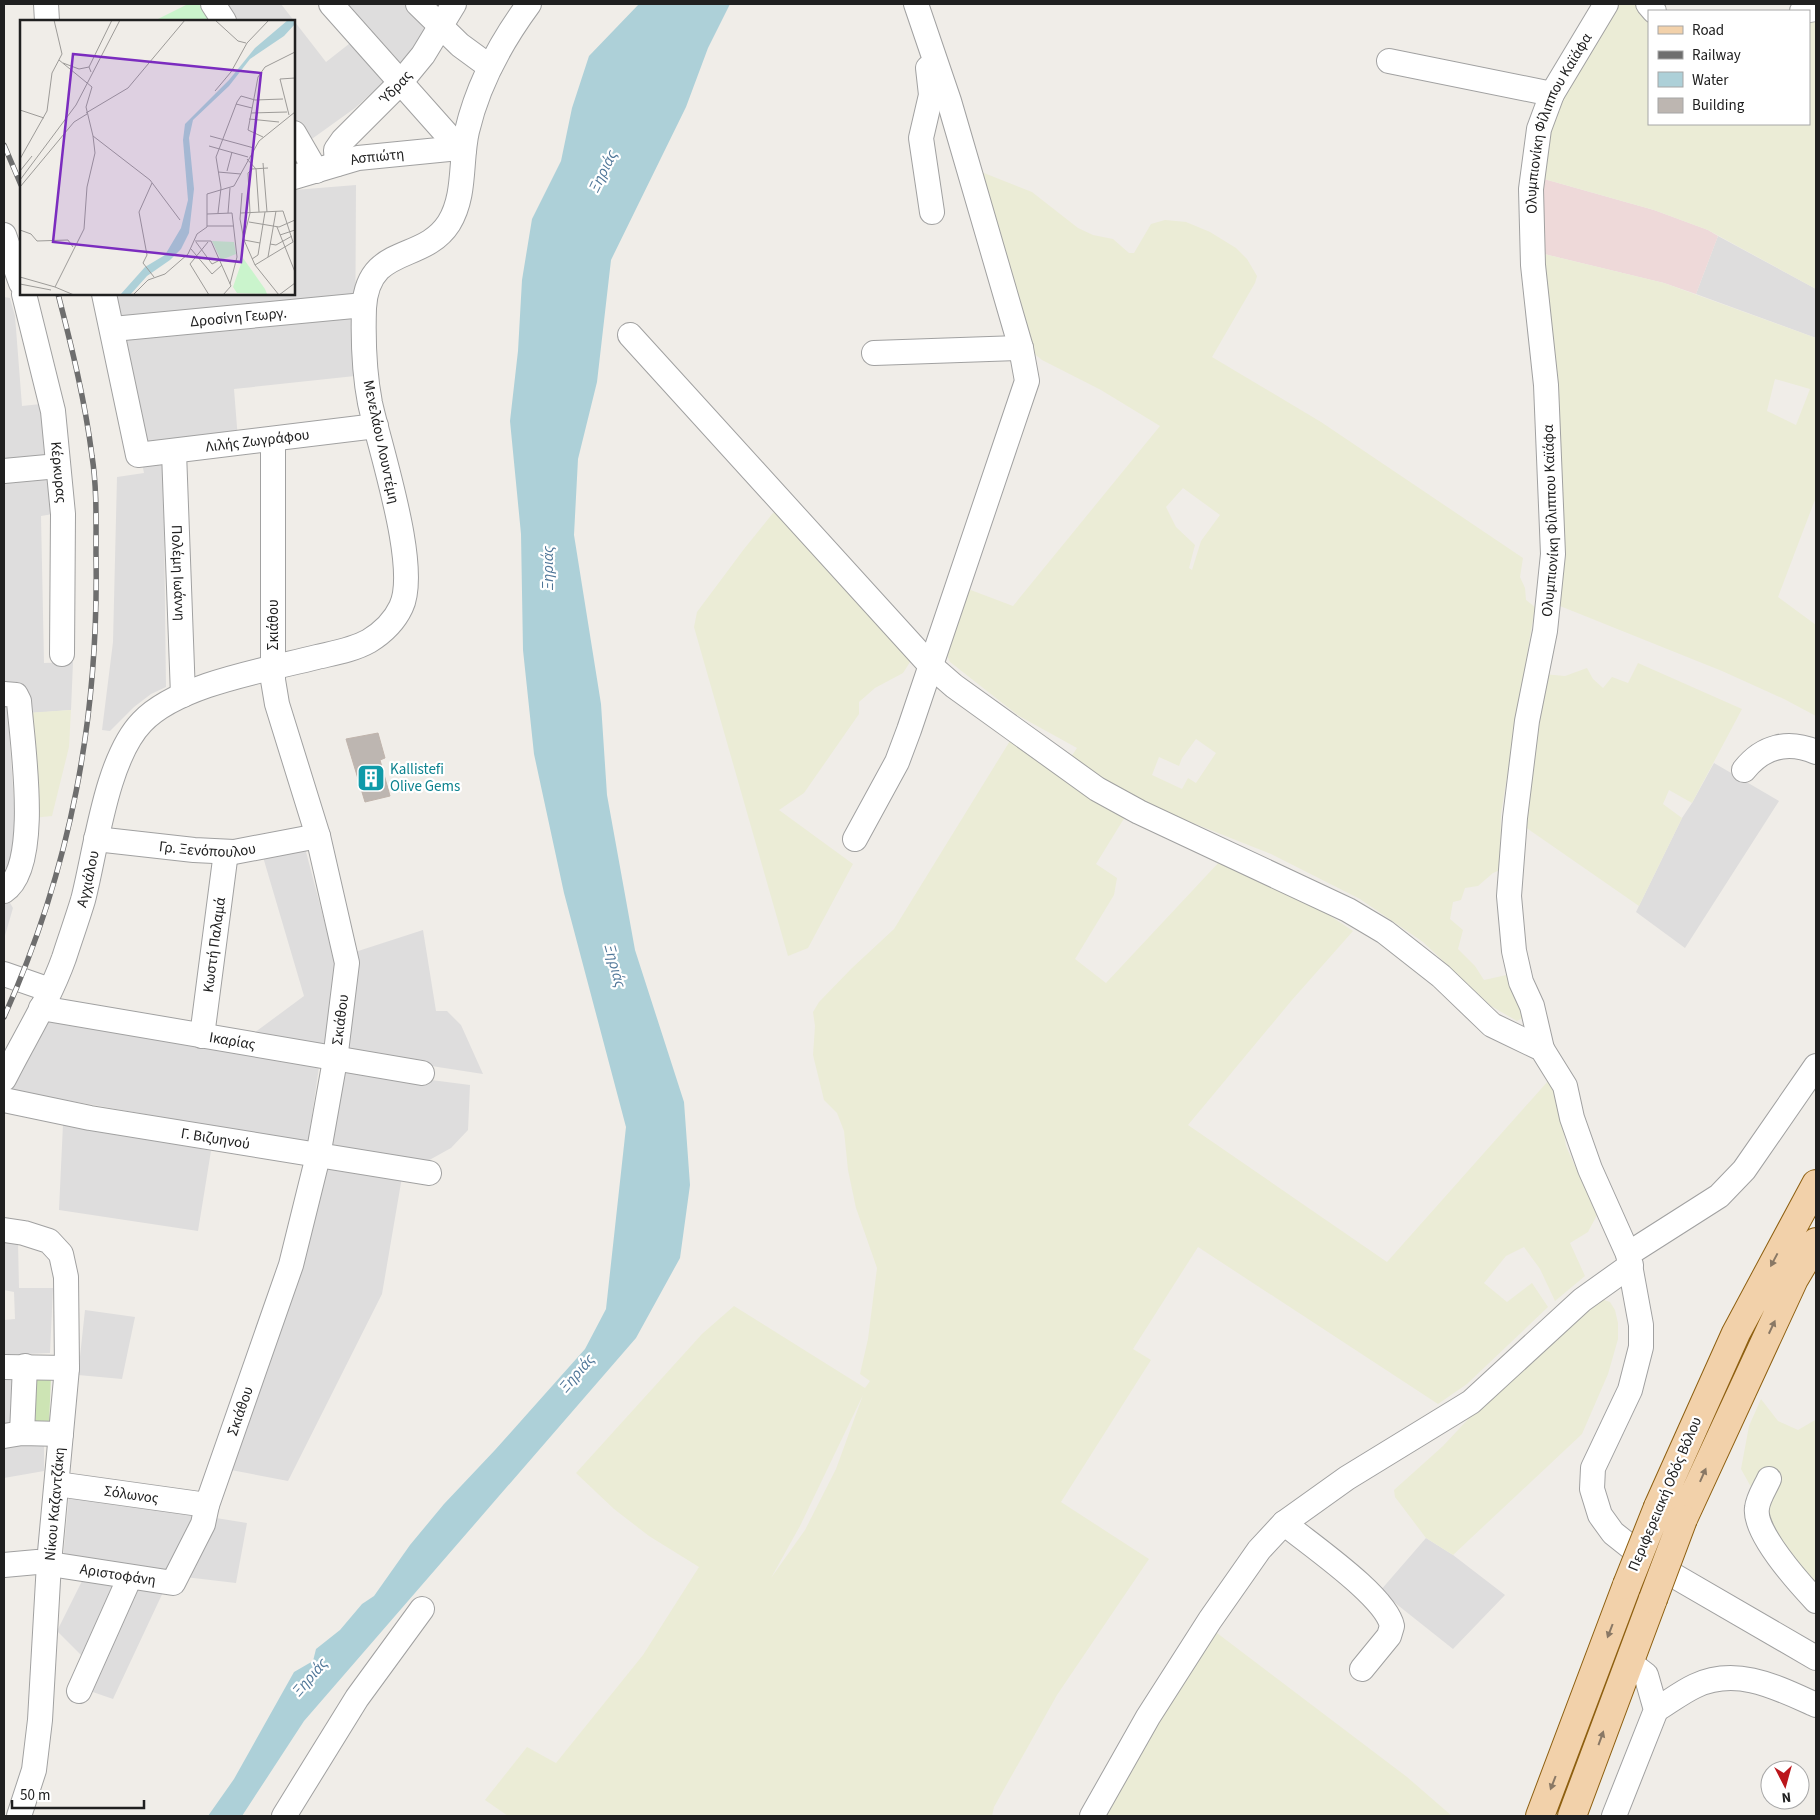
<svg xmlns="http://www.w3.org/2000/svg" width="1820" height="1820" font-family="'Source Sans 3',sans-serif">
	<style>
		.residential { fill: #dedddd }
		.commercial { fill: #eed9d9 }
		.farmland { fill: #ebecd6; fill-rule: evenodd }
		.grass { fill: #cde4b4 }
		.park { fill: #caf4cc }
		.water { fill: #add0d8 }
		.building { fill: #bdb6b1; stroke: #c0b4ac }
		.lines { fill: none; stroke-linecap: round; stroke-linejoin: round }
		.minor-casing { stroke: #a1a1a1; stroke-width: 26 }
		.major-casing { stroke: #8d5f10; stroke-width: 30 }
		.minor { stroke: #fff; stroke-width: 24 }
		.major { stroke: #f2d1aa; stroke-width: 28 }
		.rail-casing { stroke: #6e6e6e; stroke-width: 5.5 }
		.rail { stroke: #fff; stroke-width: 4; stroke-dasharray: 11; stroke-linecap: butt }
		.major-bridge-casing { stroke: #8d5f10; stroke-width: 30; stroke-linecap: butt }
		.major-bridge { stroke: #f2d1aa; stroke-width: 28 }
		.oneway { fill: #897865 }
		.labels { text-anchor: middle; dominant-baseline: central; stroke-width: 4.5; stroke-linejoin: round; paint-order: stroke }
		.street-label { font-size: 15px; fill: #202020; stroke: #fff }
		.culture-label { font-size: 15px; fill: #0d838f; stroke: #fff; text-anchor: start }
		.water-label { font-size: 16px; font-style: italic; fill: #4f7698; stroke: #fff }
		.inset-road { fill: none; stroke: #9d9b98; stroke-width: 1 }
		.view { fill: #7b2cbf; fill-opacity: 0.15; stroke: #7b2cbf; stroke-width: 2.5 }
		.inset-edge { fill: none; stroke: #202020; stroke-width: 2.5 }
	</style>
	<rect width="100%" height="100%" fill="#f0ede8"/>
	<!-- residential -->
	<path class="residential" d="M224,4H281L326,62L354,40L388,78L355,108L309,141L294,117V21H234Z
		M340,4H412L433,24L399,69Z
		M356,185L355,376L234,389L238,440L163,446L166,687L151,694L134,707L110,731L102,730L113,642L117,477L144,473L108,294H294V190Z
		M1718,236L1816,289V338L1696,294Z
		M4,297L10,298L15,316L22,406L41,404L53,514L41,516L44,663L73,662L71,710L8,715L16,833L11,860L4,871Z
		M1714,763L1779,801L1685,948L1636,912L1682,818L1692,803Z
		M305,848L338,973L326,1049L250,1036L304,996L263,857Z
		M4,893L13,908L4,939Z
		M423,930L436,1011H447L461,1025L483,1074L341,1052L352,953Z
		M46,1020L319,1067L308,1143L9,1090Z
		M338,1068L470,1085L468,1130L451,1148L424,1163L325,1149Z
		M63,1124L164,1141L211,1151L198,1231L59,1210Z
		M321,1164L402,1177L382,1294L288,1481L231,1470Z
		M4,1241L18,1242L19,1288H53L50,1353L4,1355V1320L15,1319L14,1292L4,1290Z
		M85,1310L135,1317L122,1379L78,1375Z
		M4,1374H13L14,1427L4,1428Z
		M44,1441V1471L4,1478V1446Z
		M69,1495L199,1514L171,1572L63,1558Z
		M216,1518L247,1523L236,1583L185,1577Z
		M1426,1538L1453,1555L1505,1595L1453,1649L1380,1591Z
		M83,1579L121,1583L86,1660L57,1631Z
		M133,1584L165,1588L113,1699L87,1690Z"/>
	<!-- commercial -->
	<path class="commercial" d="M1537,177L1654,210L1708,230L1718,236L1696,294L1664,283L1540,253Z"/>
	<!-- farmland -->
	<path class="farmland" d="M1614,4H1643L1649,11V124H1809V13L1816,12V289L1708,230L1654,210L1537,177L1544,131Z
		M984,173L1032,192L1078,228L1093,235L1113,239L1129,253H1134L1151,224L1165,220L1186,222L1210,232L1236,248L1247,259L1257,276L1255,283L1212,357L1321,422L1523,558L1520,577L1525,588L1526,600L1535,607L1501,814L1500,870L1493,873L1478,886L1465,888L1461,900L1453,902L1450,919L1463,930L1458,949L1475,966L1484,980L1511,974L1528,1015L1517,1021L1491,1006L1423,942L1360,899L1271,854L1150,806L1127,793L1071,757L1077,748L1019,716L950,662L945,651L968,589L1013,606L1160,426L1101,390L1042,360L1032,352L979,174ZM1183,488L1220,515L1201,541L1192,570L1189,568L1195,545L1176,527L1166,507ZM1196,739L1216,753L1196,783L1188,778L1182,789L1152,775L1159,757L1179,766L1182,758Z
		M1540,253L1664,283L1816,338V497L1778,597L1816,625V716L1784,699L1722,671L1555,604ZM1775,379L1810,389L1796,425L1767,411Z
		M783,511L912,659L903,673L875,688L859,702V714L804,793L779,810L853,864L808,948L788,956L694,627L697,612L744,549L773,513Z
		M1638,663L1742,709L1692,803L1669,790L1663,804L1682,818L1639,906L1518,822L1543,674L1565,676L1587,668L1593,679L1603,688L1612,677L1628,683Z
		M71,710L69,747L52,816L32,818L25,713Z
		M1013,736L1128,812L1096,864L1117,878L1114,895L1075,959L1106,983L1221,860L1305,899L1353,931L1292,1000L1188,1125L1387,1262L1549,1080L1558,1097L1566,1146L1597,1215L1588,1232L1570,1243L1585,1276L1555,1301L1540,1269L1524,1247L1506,1256L1484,1283L1507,1302L1532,1283L1548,1307L1467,1384L1438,1404L1198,1247L1133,1349L1151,1360L1061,1502L1149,1559L1057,1695L994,1807L992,1816H508L485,1800L527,1747L556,1763L643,1655L699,1567L649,1536L614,1509L576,1473L702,1334L734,1306L865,1388L870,1381L860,1374L868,1339L877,1268L856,1208L848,1170L844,1131L837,1113L824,1100L813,1055L815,1026L813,1012L819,1002L852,968L894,929ZM863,1395L836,1469L805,1530L771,1578L800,1526Z
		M1601,1299L1610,1302L1615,1310L1618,1323V1339L1608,1374L1582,1434L1453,1555L1426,1538L1395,1497L1394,1490L1443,1446L1542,1340Z
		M1761,1399L1778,1421L1798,1430L1815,1420L1816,1421V1585L1786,1550L1741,1469L1749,1426Z
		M1213,1630L1407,1777L1452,1816H1101Z"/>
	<!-- grass -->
	<path class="grass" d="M36,1376H51L49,1425L35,1426Z"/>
	<!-- park -->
	<path class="park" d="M188,4H199L210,21H154Z"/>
	<!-- water -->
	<path class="water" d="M639,4H730L708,48L686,107L611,260L597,382L578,459L574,535L601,704L607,795L635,950L684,1102L690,1185L680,1258L636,1338L304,1721L242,1816H208L234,1779L294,1672L313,1661L316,1649L340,1630L362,1604L374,1596L410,1545L444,1504L495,1450L585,1349L606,1309L626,1127L564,893L534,754L523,650L521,534L510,421L518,351L522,280L532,219L561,161L572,108L589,56Z"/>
	<!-- building -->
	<path class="building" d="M378,733L385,758L380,760L390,796L365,802L346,739Z"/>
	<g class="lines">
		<defs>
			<g id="minor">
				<path d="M46,4L47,21"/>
				<path d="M213,4L224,21"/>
				<path d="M331,4L459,148"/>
				<path d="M418,4L460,45L490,67"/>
				<path d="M1648,4L1654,11"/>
				<path d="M1802,11L1816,9"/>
				<path d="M1389,61L1552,94"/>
				<path d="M928,68L931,95L921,138L932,212"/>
				<path d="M294,133L316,171"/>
				<path id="s1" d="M337,164L336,150L343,140L400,83L423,55L454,4"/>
				<path id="s2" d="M294,177L358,158L459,148L464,150"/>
				<path d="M4,235L21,283"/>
				<path id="s3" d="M24,294L53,411L63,514L62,654"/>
				<path id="s4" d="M104,294L138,455L376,426"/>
				<path id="s5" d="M113,329L364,305"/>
				<path d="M630,335L931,666L954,686L1097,789L1139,812L1348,910L1385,932L1441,976L1492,1025L1542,1049L1565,1086L1572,1118L1590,1169L1628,1254L1641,1325V1347L1630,1390L1593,1468L1592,1489L1600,1515L1613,1533L1647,1560L1816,1658"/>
				<path d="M874,353L1021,348"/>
				<path id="s6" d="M174,452L183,695"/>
				<path d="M4,471L58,466"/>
				<path d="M4,694L16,695L19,701C22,742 42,867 4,891"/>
				<path d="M1744,770C1763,746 1788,740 1816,752"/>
				<path id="s7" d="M96,839L194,850L234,852L318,836"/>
				<path d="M855,839L897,762L909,730L1027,381L1021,348L949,101L916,4"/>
				<path d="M4,974L50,990"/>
				<path id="s8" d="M41,1008L422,1073"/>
				<path id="s9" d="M202,1036L226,852"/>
				<path id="s10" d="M1542,1049L1532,1006L1521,982L1514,951L1509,896L1515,818L1527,721L1545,631L1553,554L1546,385L1533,265L1531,189L1539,129L1552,94L1606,4"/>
				<path id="s11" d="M4,1079C24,1039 49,1000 64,958C70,939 77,920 83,900C96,850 106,759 142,722C178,684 266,670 317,657C334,653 353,650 369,641C382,633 394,622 401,607C420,568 380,449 370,403C364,372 363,339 364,308C368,243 423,264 449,223C466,195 460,161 467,131C478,84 501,42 529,4"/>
				<path id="s12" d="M4,1100L90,1118L429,1173"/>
				<path d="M4,1230L24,1233L49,1241L61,1254L66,1277L67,1368L49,1563L40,1720L34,1770L19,1816"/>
				<path d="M1628,1254L1719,1196L1744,1170L1816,1066"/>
				<path d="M4,1367L67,1368"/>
				<path d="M22,1433L25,1366"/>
				<path d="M4,1436L22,1433L61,1434"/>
				<path d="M1769,1479C1765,1488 1758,1498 1757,1508C1753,1532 1800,1584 1816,1601"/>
				<path id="s13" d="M57,1484L207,1505"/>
				<path d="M1284,1523C1309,1544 1386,1596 1392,1626L1389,1636L1362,1669"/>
				<path id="s14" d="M4,1565L37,1562L173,1583L203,1524L207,1505L291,1265L318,1156L335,1060L347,963L318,836L277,704L273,680V440"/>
				<path d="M79,1691L130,1577"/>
				<path d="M1656,1710C1669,1702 1682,1692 1695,1686C1737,1666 1778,1688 1816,1705"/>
				<path d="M284,1816L357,1698L422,1609"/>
				<path d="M1092,1816L1148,1717L1210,1620L1259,1550L1284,1523L1347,1478L1471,1402L1582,1300L1631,1265"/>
				<path d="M1614,1816L1656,1710L1646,1675L1629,1662"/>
			</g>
			<path id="major" d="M1658,1507L1736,1333L1816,1184
				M1683,1519L1794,1279L1816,1242
				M1540,1816L1627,1585
				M1572,1816L1653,1599"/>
		</defs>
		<!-- minor casing -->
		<use href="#minor" class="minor-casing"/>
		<!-- major casing -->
		<use href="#major" class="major-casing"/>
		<!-- minor -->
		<use href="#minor" class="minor"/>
		<!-- major -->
		<use href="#major" class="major"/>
		<defs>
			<path id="rail" d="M4,145L21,185
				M4,1017C71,868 99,717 96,554C96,522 97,488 92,456C85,401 72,348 58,294"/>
		</defs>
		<!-- rail casing -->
		<use href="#rail" class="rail-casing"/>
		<!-- rail -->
		<use href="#rail" class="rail"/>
		<defs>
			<path id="major-bridge" d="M1627,1585L1658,1507
				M1653,1599L1683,1519"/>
		</defs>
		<!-- major-bridge casing -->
		<use href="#major-bridge" class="major-bridge-casing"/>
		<!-- major-bridge -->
		<use href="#major-bridge" class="major-bridge"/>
	</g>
	<!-- one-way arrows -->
	<defs><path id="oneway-solid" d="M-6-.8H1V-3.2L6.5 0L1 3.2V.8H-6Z" transform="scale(1.25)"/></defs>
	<g class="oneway">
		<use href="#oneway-solid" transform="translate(1774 1260) rotate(118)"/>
		<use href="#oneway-solid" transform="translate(1772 1327) rotate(-65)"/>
		<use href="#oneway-solid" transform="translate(1703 1475) rotate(-66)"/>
		<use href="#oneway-solid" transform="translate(1610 1631) rotate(111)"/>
		<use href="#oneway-solid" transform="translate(1601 1738) rotate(-70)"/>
		<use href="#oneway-solid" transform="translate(1553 1783) rotate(111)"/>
	</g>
	<!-- icons -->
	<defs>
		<symbol id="building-square" viewBox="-11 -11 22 22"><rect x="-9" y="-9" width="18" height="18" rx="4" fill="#0f9aa8" stroke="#fff"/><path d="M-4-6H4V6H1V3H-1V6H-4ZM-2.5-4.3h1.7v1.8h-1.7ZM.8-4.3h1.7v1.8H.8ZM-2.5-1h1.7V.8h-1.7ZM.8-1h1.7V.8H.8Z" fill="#fff"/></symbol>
	</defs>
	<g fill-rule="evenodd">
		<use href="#building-square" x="355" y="762" width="32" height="32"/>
	</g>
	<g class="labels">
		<!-- street labels -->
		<g class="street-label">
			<text stroke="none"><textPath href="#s1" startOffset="101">Ύδρας</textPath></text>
			<text stroke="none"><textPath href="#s10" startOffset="940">Ολυμπιονίκη Φίλιππου Καϊάφα</textPath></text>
			<text stroke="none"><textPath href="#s2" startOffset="86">Ασπιώτη</textPath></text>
			<text stroke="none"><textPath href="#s5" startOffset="126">Δροσίνη Γεωργ.</textPath></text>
			<text stroke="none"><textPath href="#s4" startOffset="285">Λιλής Ζωγράφου</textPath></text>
			<text transform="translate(381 442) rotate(78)">Μενελάου Λουντέμη</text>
			<text stroke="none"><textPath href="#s3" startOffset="182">Κέρκυρας</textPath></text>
			<text stroke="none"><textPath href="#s10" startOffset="536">Ολυμπιονίκη Φίλιππου Καϊάφα</textPath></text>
			<text stroke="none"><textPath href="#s6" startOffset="121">Πολέμη Ιωάννη</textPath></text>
			<text transform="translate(273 625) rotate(-90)">Σκιάθου</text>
			<text stroke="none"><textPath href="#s7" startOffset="112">Γρ. Ξενόπουλου</textPath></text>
			<text stroke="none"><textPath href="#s11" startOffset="218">Αγχιάλου</textPath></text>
			<text stroke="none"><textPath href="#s9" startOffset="92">Κωστή Παλαμά</textPath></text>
			<text stroke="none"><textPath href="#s14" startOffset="761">Σκιάθου</textPath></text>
			<text stroke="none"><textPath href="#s8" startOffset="194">Ικαρίας</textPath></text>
			<text stroke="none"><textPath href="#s12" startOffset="215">Γ. Βιζυηνού</textPath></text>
			<text stroke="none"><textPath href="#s14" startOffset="356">Σκιάθου</textPath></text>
			<text stroke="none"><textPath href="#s13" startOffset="75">Σόλωνος</textPath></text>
			<text transform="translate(1665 1494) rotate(-67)">Περιφερειακή Οδός Βόλου</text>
			<text transform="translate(55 1504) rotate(-85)">Νίκου Καζαντζάκη</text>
			<text stroke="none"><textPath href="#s14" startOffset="115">Αριστοφάνη</textPath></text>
		</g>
		<!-- culture labels -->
		<g class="culture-label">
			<text x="390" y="769">Kallistefi<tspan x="390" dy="17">Olive Gems</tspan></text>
		</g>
		<!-- water labels -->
		<g class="water-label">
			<text transform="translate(603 171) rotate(-64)">Ξηριάς</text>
			<text transform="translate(548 568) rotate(-90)">Ξηριάς</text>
			<text transform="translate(615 966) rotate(75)">Ξηριάς</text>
			<text transform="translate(577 1373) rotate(-49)">Ξηριάς</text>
			<text transform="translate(310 1677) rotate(-49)">Ξηριάς</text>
		</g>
	</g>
	<!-- overview -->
	<g transform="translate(20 20)">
		<rect width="275" height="275" fill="#f0ede8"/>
		<path d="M192,221L214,222L216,234L201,240ZM223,238L245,269L247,274L217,273L213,267Z" fill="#caf4cc"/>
		<path d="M268,0H275V4L264,16L230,39L209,66L173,100L169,118L174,169L169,213L161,229L150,240L127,256L110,275H100L125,247L145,235L161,208L168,180L163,120L165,104L209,60L235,28Z" fill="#add0d8"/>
		<path class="inset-road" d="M195,0L218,21L226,23M39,40L72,67L66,87L73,116L130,160L160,200M43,43L59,49L69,47M71,52L69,47L92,0M195,71L211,52L227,23L249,0M216,84L232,88M0,90L24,98M66,93L108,68L165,0M231,93L267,92M269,95L260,59L275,58M229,99L259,102M190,116L234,128M243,117L228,110L238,57L245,47L275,32M189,126L228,137M0,139L27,91L32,53L42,34L34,0M227,139L236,149L239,192M243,143L247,192M0,151L12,136M207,151L212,132M198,152L221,154M0,160L56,85L100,0M132,163L119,192L127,235L123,243L134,257M0,167L54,102L67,94M222,173L220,199L224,220L235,245L259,275M198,193L201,168L196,137L217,82L221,76L235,80L263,79M208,193L210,168M221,193L263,191L273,222M187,194L212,193L217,237L210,264M229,202L259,207L275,200M187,206H213M257,207L275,252M0,210L11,214L17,221L48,220L53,227M260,215L275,210M224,217L230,193L228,153L232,149L248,148M224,220L240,223M175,221H191L211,266L203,275M176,222L192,244L200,240M188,222L170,244L189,275M250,224L256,225L272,216M171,229L192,254L202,245M248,237L256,191M232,239L238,235L245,192M235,245L273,222M0,257L35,267M0,264L31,270M35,267L64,209L67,167L75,133L73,116M35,267L54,275M113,275L128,260L145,254L168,234L177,214L187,207V174L214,166L239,121L275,92M218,275H242M259,275L275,263"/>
		<path class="view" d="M53,34L241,53L221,242L33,222Z"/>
		<rect width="275" height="275" class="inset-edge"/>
	</g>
	<!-- border -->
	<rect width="1820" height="1820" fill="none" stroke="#202020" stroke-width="10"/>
	<!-- legend -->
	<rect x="1648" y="10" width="162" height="115" fill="#ffffff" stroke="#a6a6a6"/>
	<rect x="1658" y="26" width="25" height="8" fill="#f2d1aa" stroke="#a6a6a6"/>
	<text x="1692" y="35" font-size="15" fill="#202020">Road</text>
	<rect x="1658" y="51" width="25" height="8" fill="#6e6e6e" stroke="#a6a6a6"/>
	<text x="1692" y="60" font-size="15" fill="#202020">Railway</text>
	<rect x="1658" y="72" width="25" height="15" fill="#add0d8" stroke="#a6a6a6"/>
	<text x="1692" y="85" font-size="15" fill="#202020">Water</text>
	<rect x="1658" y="98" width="25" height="15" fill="#bdb6b1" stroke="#a6a6a6"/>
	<text x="1692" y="110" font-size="15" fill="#202020">Building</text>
	<!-- north arrow -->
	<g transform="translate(1785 1785) rotate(174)"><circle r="24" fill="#ffffff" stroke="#a6a6a6"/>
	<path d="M0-4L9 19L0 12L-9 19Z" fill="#bb161b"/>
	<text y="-8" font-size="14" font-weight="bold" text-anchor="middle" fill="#202020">N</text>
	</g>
	<!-- scale -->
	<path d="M12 1800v8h132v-8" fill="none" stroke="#202020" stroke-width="2.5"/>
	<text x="20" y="1800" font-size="15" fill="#202020" stroke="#ffffff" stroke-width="4" paint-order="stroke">50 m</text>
</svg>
